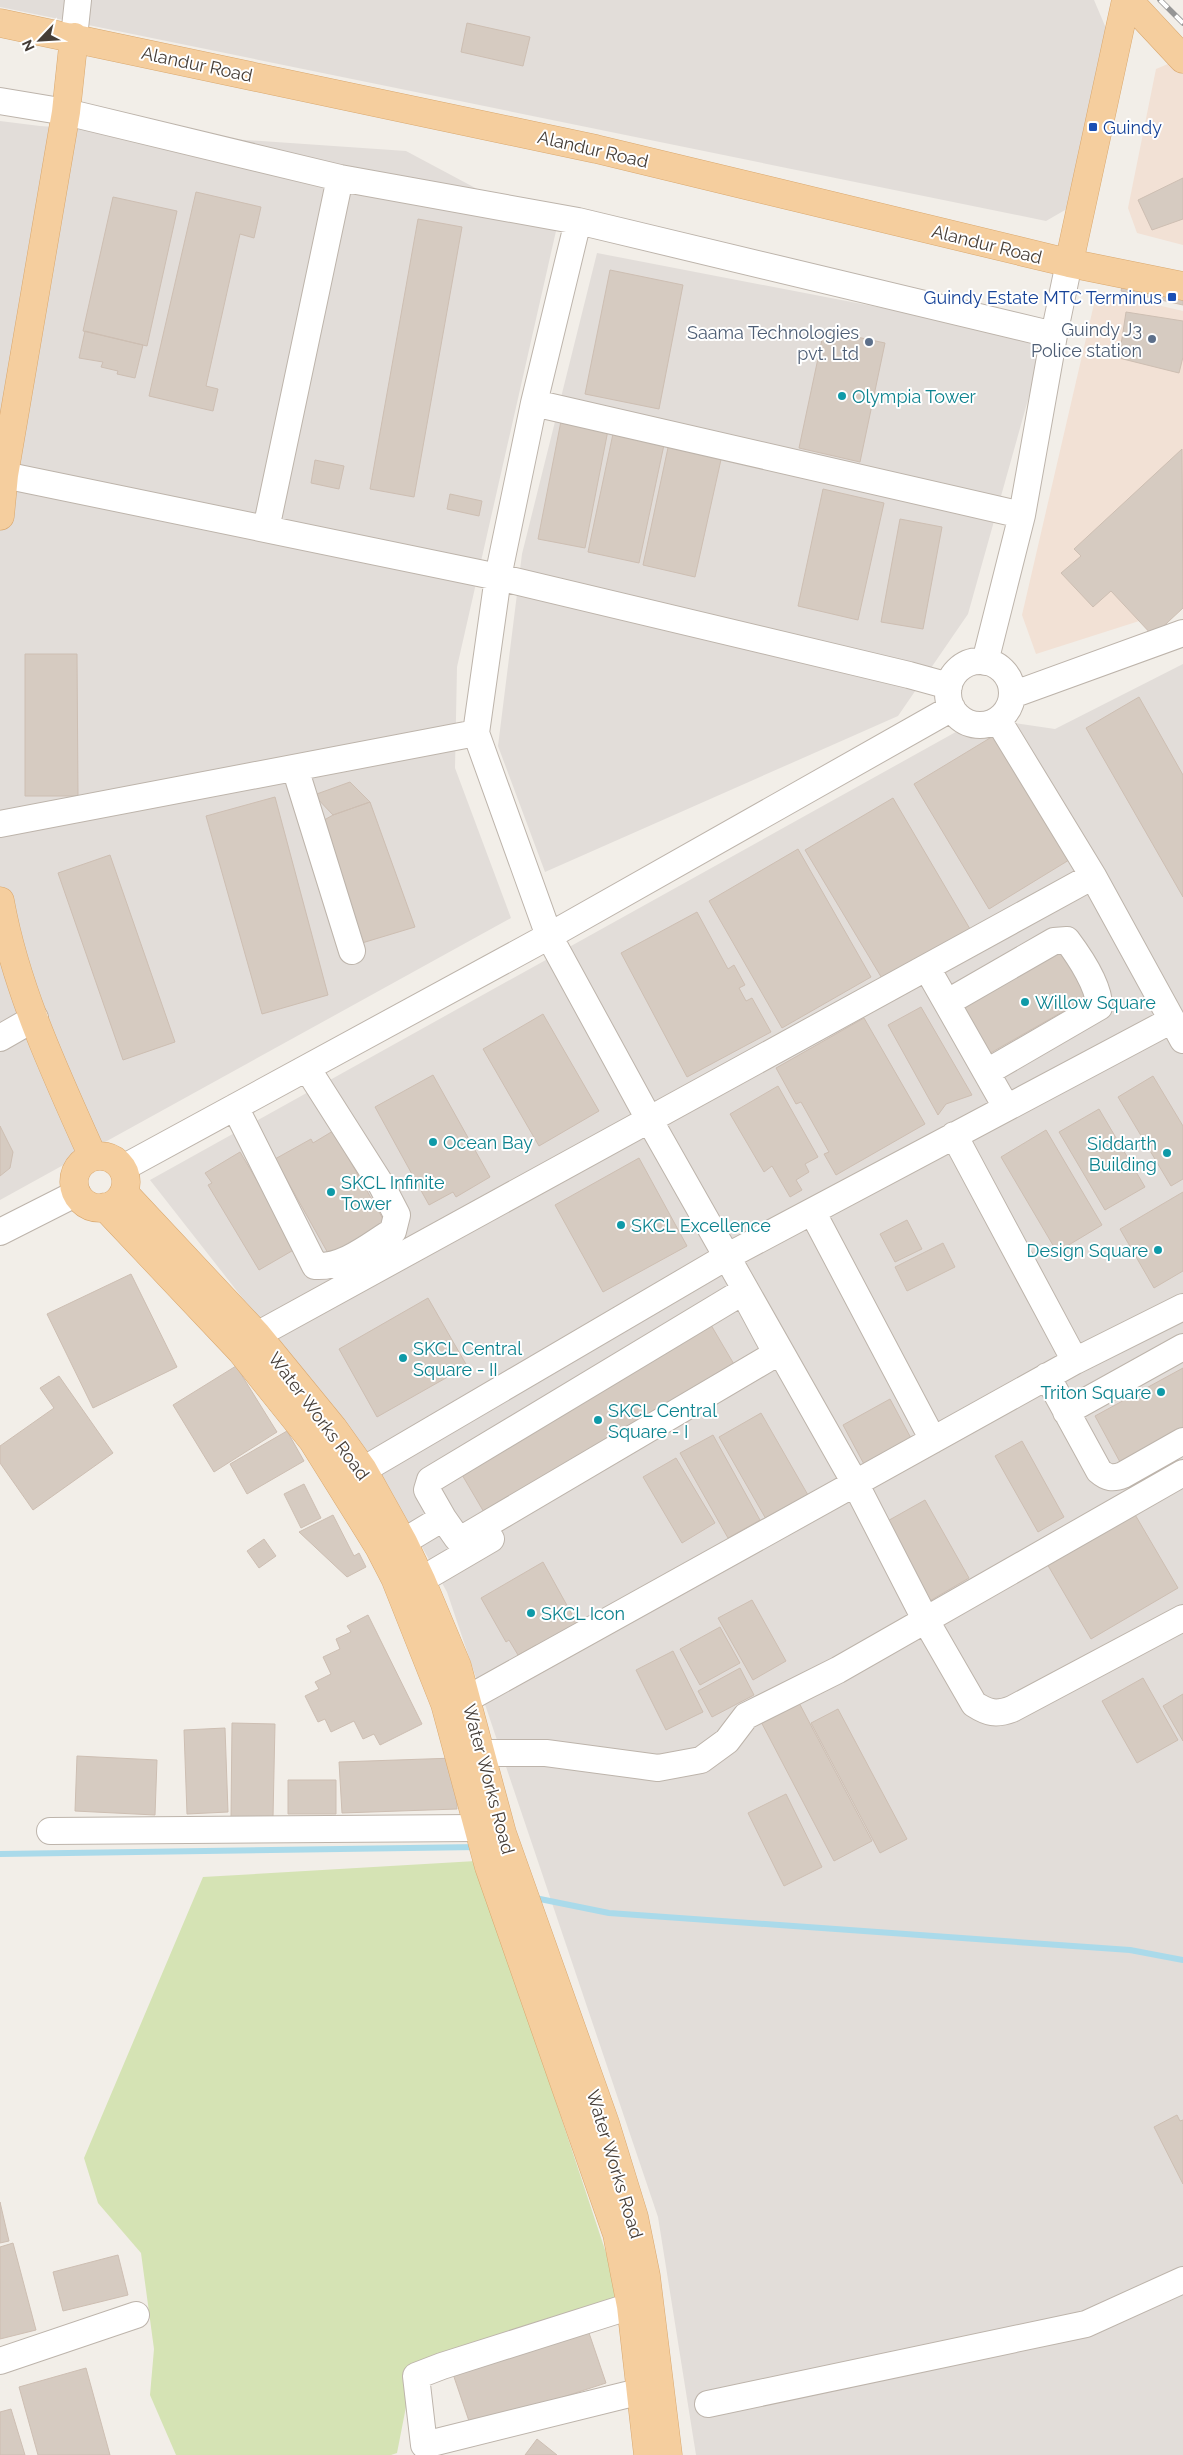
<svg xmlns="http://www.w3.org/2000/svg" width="1183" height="2455" font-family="Raleway,sans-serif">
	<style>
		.commercial { fill: #f2e1d5 }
		.industrial { fill: #e2ddd9 }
		.green { fill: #d5e3b4 }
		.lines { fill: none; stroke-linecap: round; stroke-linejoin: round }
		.stream { stroke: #aadaea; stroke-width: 6 }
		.building { fill: #d6cbc1; stroke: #cdbeb2 }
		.minor-casing { stroke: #bdb4ab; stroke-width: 28 }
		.major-casing { stroke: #d9a86f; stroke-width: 29 }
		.minor { stroke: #fff; stroke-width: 26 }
		.major { stroke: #f5ce9e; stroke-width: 28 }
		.rail-casing { stroke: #969696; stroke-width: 5.5 }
		.rail { stroke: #fff; stroke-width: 4; stroke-dasharray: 11; stroke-linecap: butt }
		.transit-dot { fill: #1a4fb4; stroke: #fff; stroke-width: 2 }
		.service-dot { fill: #5c6f8a; stroke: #fff; stroke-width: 2 }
		.culture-dot { fill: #0f9aa8; stroke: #fff; stroke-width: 2 }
		.labels { text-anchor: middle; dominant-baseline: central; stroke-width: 4; stroke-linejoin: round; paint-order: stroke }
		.street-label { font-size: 18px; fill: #453d37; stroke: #fff }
		.transit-label { font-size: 18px; fill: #164399; stroke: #fff; text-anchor: start }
		.service-label { font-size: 18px; fill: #4e5e75; stroke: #fff; text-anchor: end }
		.culture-label { font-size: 18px; fill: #0d838f; stroke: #fff; text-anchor: start }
	</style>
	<rect width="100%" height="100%" fill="#f2eee8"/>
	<!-- commercial -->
	<path class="commercial" d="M1175,61L1183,70V245L1137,233L1128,208L1156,69Z
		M1097,291L1183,311V607L1036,654L1022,615Z"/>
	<!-- industrial -->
	<path class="industrial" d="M0,0H1094L1111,40L1072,206L1046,221L0,7Z
		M0,121L40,126L406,151L556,231L457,667L455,768L511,918L0,1200Z
		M597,253L1028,336L1038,364L968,614L898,716L545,872L498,746L522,554Z
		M1183,664V2455H696L658,2217L447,1592L385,1480L150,1180L981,718L1055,729Z"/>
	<!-- green -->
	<path class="green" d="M476,1861L623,2304L412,2376L397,2453L391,2455H176L150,2395L154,2349L141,2253L98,2203L84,2158L203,1877Z"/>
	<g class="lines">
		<!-- stream -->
		<path class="stream" d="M0,1854L478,1847
			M535,1896V1898L609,1913L1130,1950L1183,1960"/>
	</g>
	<!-- building -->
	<path class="building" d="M467,23L530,37L523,66L461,52Z
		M1183,178V219L1152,230L1138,200Z
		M196,192L261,207L254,238L240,234L206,386L218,389L213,411L149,396Z
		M113,197L177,211L147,346L83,331Z
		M418,219L462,227L414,497L370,489Z
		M610,270L683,285L659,409L585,394Z
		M1124,277L1183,290V305L1121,291Z
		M1126,312L1183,321V357L1179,373L1119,358Z
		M824,330L885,343L860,462L799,448Z
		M85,331L143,345L135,378L117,374L118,371L101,367L103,362L79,358Z
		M562,416L609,425L585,548L538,539Z
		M614,429L665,440L639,563L588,552Z
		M669,443L722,455L695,577L643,565Z
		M1182,449L1183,608L1153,636L1111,591L1093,607L1061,573L1081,556L1074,549Z
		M315,460L344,466L339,489L311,483Z
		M823,489L884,503L858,620L798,606Z
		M450,494L482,501L479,516L447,509Z
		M900,519L942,527L923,629L881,622Z
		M25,654H77L78,796H25Z
		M1139,697L1183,775V897L1086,728Z
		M995,735L1069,860L989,909L914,784Z
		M350,782L370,802L333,815L314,795Z
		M275,797L328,995L262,1014L206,816Z
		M893,798L970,929L883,980L805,850Z
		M370,802L415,927L362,943L319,823L333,815Z
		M798,849L871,977L782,1028L709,901Z
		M110,855L175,1042L123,1060L58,873Z
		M697,912L728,969L734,965L745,985L739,988L746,1001L752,998L771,1032L687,1077L621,953Z
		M1063,948L1090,996L987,1055L959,1008Z
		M921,1007L972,1095L946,1104L938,1115L888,1025Z
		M543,1014L599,1111L539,1146L483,1049Z
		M864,1018L925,1124L836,1175L824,1154L829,1152L801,1102L796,1104L776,1068Z
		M433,1075L490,1177L456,1197L453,1192L429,1205L375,1107Z
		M1153,1076L1183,1126V1179L1171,1186L1118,1097Z
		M778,1086L818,1157L805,1164L809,1172L796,1180L802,1190L790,1197L772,1166L764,1172L730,1114Z
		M1099,1109L1145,1187L1105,1210L1059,1132Z
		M0,1126L13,1152L10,1168L0,1176Z
		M1046,1130L1102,1225L1057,1252L1001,1157Z
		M333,1131L387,1226L329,1255L275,1159L311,1139L313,1143Z
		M240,1152L297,1248L259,1270L208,1185L212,1183L205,1173Z
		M639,1158L687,1246L603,1292L555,1205Z
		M1183,1192V1271L1154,1288L1120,1229Z
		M907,1220L922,1249L895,1262L880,1234Z
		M943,1243L955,1267L907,1291L895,1267Z
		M131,1274L177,1367L93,1408L47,1314Z
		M428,1298L467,1366L377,1417L339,1349Z
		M708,1320L738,1371L488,1519L458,1468Z
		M236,1366L277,1432L214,1472L173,1405Z
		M1183,1368V1428L1120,1462L1095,1416Z
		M59,1376L113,1453L33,1510L0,1463V1446L54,1408L40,1388Z
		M890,1399L912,1440L865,1466L843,1425Z
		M761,1413L812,1502L770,1526L719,1437Z
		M287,1431L304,1461L247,1494L230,1464Z
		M713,1435L760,1520L728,1538L680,1453Z
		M1022,1441L1064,1517L1038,1532L995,1456Z
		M676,1458L715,1523L682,1543L643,1477Z
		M304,1484L321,1518L301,1528L284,1494Z
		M925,1500L969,1578L928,1602L884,1523Z
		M1130,1506L1178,1588L1091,1639L1043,1557Z
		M333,1515L354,1556L359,1553L366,1567L347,1577L299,1532Z
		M264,1539L276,1556L259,1568L247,1551Z
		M543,1562L580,1629L539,1652L536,1645L518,1655L509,1640L506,1642L481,1598Z
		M752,1600L786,1661L753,1680L718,1618Z
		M368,1615L422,1724L380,1745L374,1734L363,1739L354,1721L331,1732L325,1719L318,1722L305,1696L319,1689L315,1682L331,1674L323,1657L340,1649L336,1639L351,1632L347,1626Z
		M720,1627L740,1663L700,1685L680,1649Z
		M673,1651L703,1712L666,1730L636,1670Z
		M740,1668L754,1695L712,1717L698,1691Z
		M1143,1678L1178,1740L1137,1763L1102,1701Z
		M1183,1694V1741L1163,1706Z
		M797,1699L872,1841L834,1861L759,1718Z
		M838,1709L907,1839L880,1853L811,1723Z
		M232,1723L275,1724L273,1818H231Z
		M225,1728L228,1812L187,1814L184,1730Z
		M77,1756L157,1760L155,1815L75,1811Z
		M455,1758L457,1809L342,1813L339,1762Z
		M288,1780H336V1814H288Z
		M786,1794L822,1867L784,1886L748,1813Z
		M1177,2115L1180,2121L1183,2120V2184L1154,2127Z
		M0,2202L9,2241L0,2243Z
		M13,2243L36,2330L0,2339V2247Z
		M118,2255L128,2295L63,2311L53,2272Z
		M588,2330L606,2383L471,2427L453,2374Z
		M86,2368L110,2455H38L19,2387Z
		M11,2409L25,2455H0V2412Z
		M537,2439L557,2455H525Z"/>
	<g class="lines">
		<defs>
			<path id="minor" d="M74,37L78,0
				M0,101L66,112L340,178L578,221L1054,335
				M578,221L534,403L498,577L476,733L549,936L650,1121L855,1483L925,1619L974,1704C988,1713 996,1715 1012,1709L1183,1618
				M534,403L1022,515
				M4,475L498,577L909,675L949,686
				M266,529L340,178
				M948 693a32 32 0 1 1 64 0a32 32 0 1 1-64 0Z
				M985,662L1022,515L1054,335L1069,263
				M1012,695L1183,633
				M998,720L1093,876L1183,1040
				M295,768L352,951
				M0,824L476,733
				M927,968L1006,1107
				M948,1002L1054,941L1067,940C1079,956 1100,987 1099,1007L987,1072
				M0,1038L35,1018
				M235,1107L315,1266C344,1268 370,1245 393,1231L397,1215L382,1186L307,1068
				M954,1135L1075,1361
				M123,1168L549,936L952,708
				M813,1213L933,1440
				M0,1232L77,1193
				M257,1335L1093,876
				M1047,1376L1099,1471C1107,1478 1113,1479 1123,1475L1183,1441
				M1066,1412L1183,1347
				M363,1470L728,1256L1172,1020
				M403,1542L443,1518L457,1538L465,1537L772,1356L774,1349L745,1295L739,1294L430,1480L427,1490L443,1518
				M421,1580L491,1539
				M467,1699L1075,1361L1183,1307
				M460,1758L480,1753H546L658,1768L701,1760L727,1741L746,1716L838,1670L1183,1473
				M50,1831L477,1828
				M631,2306L442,2366L416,2376L424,2445L642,2391
				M0,2361L136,2315
				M708,2404L1086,2324L1183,2280"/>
			<path id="major" d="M1128,0L1183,59
				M0,23L596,149L1069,263L1183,286
				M1069,263L1126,0
				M0,516L4,475L66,112L74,37
				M0,901C16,990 56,1074 93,1157
				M74 1182a26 26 0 1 1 52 0a26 26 0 1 1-52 0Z
				M124,1193L257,1335L333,1428L363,1470L403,1542L421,1580L457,1666L502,1833L605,2123L634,2217L646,2276L668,2455
				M105,1207L241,1351L313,1441L379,1547L395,1578L445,1704L489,1867L617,2234L631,2306L648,2455"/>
		</defs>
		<!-- minor casing -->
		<use href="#minor" class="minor-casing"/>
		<!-- major casing -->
		<use href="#major" class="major-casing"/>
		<!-- minor -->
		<use href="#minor" class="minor"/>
		<!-- major -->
		<use href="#major" class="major"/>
		<defs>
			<path id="rail" d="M1160,0L1183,23"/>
		</defs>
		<!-- rail casing -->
		<use href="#rail" class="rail-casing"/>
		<!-- rail -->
		<use href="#rail" class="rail"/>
	</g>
	<!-- markers -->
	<g class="transit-dot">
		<rect x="1088" y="122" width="10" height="10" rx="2.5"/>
		<rect x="1167" y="292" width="10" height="10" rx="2.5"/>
	</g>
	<g class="service-dot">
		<circle cx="1152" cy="339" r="5"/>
		<circle cx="869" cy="342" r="5"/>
	</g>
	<g class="culture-dot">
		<circle cx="842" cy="396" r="5"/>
		<circle cx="1025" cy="1002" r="5"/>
		<circle cx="433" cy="1142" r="5"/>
		<circle cx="1167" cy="1153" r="5"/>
		<circle cx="331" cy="1192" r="5"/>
		<circle cx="621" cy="1225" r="5"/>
		<circle cx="1158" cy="1250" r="5"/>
		<circle cx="403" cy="1358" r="5"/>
		<circle cx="1161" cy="1392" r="5"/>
		<circle cx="598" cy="1420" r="5"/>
		<circle cx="531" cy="1613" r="5"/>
	</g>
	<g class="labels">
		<!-- street labels -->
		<g class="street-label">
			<text transform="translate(197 64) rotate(12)">Alandur Road</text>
			<text transform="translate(593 149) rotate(13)">Alandur Road</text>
			<text transform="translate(987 244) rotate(14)">Alandur Road</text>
			<text transform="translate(319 1416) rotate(53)">Water Works Road</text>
			<text transform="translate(489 1779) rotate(75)">Water Works Road</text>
			<text transform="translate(615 2164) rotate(73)">Water Works Road</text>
		</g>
		<!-- transit labels -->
		<g class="transit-label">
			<text x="1103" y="127">Guindy</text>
			<text x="1162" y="297" text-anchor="end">Guindy Estate MTC Terminus</text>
		</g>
		<!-- service labels -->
		<g class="service-label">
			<text x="1142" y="329">Guindy J3<tspan x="1142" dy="21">Police station</tspan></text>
			<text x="859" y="332">Saama Technologies<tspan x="859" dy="21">pvt. Ltd</tspan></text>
		</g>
		<!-- culture labels -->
		<g class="culture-label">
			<text x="852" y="396">Olympia Tower</text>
			<text x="1035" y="1002">Willow Square</text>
			<text x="443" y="1142">Ocean Bay</text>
			<text x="1157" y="1143" text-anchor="end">Siddarth<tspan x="1157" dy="21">Building</tspan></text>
			<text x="341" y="1182">SKCL Infinite<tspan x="341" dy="21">Tower</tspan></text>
			<text x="631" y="1225">SKCL Excellence</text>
			<text x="1148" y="1250" text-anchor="end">Design Square</text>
			<text x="413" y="1348">SKCL Central<tspan x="413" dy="21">Square - II</tspan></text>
			<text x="1151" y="1392" text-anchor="end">Triton Square</text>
			<text x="608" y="1410">SKCL Central<tspan x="608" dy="21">Square - I</tspan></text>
			<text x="541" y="1613">SKCL Icon</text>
		</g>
	</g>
	<!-- north arrow -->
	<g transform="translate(40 40) rotate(245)" stroke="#ffffff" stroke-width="4" paint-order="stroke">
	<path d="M0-4L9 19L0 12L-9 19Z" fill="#453d37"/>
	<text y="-8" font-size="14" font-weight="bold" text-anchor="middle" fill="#453d37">N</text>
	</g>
</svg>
